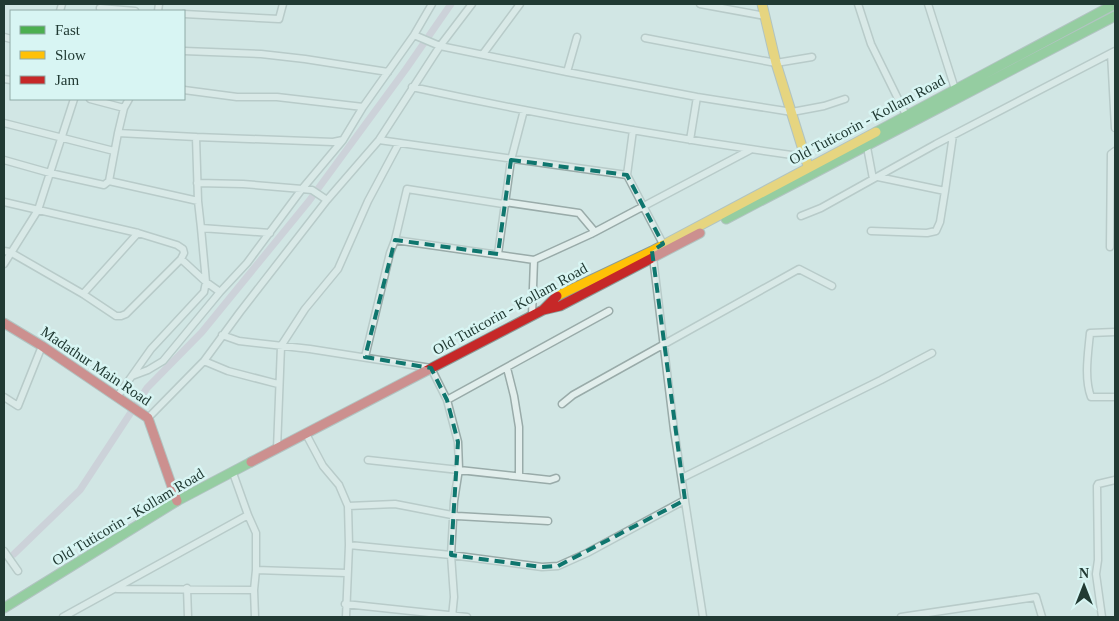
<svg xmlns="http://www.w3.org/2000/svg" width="1119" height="621" font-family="'Times New Roman',serif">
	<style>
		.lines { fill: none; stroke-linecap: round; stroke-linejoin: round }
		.canal { stroke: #c5bbcc; stroke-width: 7 }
		.street-casing { stroke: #99aba9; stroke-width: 9 }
		.fast-casing { stroke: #8a9b98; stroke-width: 11 }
		.slow-casing { stroke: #8a9b98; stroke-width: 11 }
		.jam-casing { stroke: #8a9b98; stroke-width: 11 }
		.street { stroke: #e2eeec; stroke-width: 6 }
		.fast { stroke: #4caf50; stroke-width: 9 }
		.slow { stroke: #ffc107; stroke-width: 9 }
		.jam { stroke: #c62828; stroke-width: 9 }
		.marked { fill: none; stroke: #0f766e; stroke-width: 4; stroke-dasharray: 10 6; stroke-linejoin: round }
		.labels { text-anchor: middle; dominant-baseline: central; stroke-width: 5; stroke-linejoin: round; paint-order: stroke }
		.street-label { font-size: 15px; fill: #213a33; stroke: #d8f5f3 }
	</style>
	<rect width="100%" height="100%" fill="#d1e6e4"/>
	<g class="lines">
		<!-- canal -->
		<path class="canal" d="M14,554L80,490L147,388L202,332L309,201L406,69L451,4"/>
		<defs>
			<path id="street" d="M700,4L765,16
				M858,4L871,44L907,117
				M928,4L955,89
				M100,8L135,11
				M60,11L62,4
				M158,11L159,4
				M184,14L279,19L283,4
				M414,35L440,46L567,72L697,97L792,112L824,106L845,99
				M4,37L11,39
				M645,38L776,63L812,57
				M184,51L261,54L305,59L388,72
				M1111,53L1115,128
				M483,54L520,4
				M567,72L577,37
				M4,79L11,80
				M412,87C542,115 674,139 806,157
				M184,90L237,97H277L363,107
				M90,99L124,108L118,133
				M124,108L129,99
				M4,123L114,151
				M633,130L627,175L663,244
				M196,137L333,142L343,140
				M379,140L627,175
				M690,140L697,97
				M867,147L873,179
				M4,160L50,173L104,185L109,181L118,133L196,137L198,201L201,228L270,233
				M109,181L198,201
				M197,183L243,184L302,189L312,190L327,200
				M945,191L953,135
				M4,202L138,233L177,245L183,249L184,253L181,259L126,314L121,316H116L83,294L10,252L4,251
				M504,202L579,213L595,232
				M801,216L821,208L936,144L1115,51
				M871,231L927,233L936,231L940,222L945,191L878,177
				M395,240L534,260L591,234L750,150
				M1110,247L1111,154L1115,151
				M498,254L511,160L524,110
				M653,257L674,430L703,617
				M181,259L206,282L220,292
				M4,264L38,210L74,99
				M83,294L138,233
				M532,315L534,260
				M1115,332L1090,333C1088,354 1084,378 1091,397H1115
				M222,335L239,341L310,349L431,368L447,400L458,442L459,469L454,501L451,555L454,597L452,617
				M365,357L390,253L395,240L407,189L503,204
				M204,361L228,371L278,384
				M507,368L514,396L519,427V476
				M132,376L148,370L163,361L220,292L247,263L302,189L343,140L363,107L414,35L432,4
				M4,397L18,406L42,346
				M117,397L151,349L204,292L206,282L201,228
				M447,400L609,311
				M562,404L573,395L799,269L832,286
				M148,418L204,361L240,312L327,200L379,140L440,46L472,4
				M306,434L323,466L339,485L348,506L349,545L346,617
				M277,449L281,346L305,309L338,269L368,201L399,143
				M368,460L550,480L556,478
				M682,478L881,380L932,353
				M348,506L395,504L457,516L548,521
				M248,515L256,533V570L254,590L255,617
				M349,545L451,555L542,567L558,566L587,553L685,500
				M4,551L18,571
				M256,570L346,573
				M187,588L188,617
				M117,589L254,590
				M345,604L467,617
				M63,617L248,515L233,473
				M901,617L1036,597L1042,617
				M1102,617L1096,574L1098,560L1097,486L1098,484L1115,480"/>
			<path id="fast" d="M876,132L1115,4
				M726,219C856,152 985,83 1115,16
				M4,608L177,501L251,462"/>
			<path id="slow" d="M762,4L776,63L808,166
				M557,296L652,251L876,132"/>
			<path id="jam" d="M543,310L560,306L700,233
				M4,323L42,346L148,418L177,501
				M251,462L543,310L557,296"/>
		</defs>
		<!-- street casing -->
		<use href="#street" class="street-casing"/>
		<!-- fast casing -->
		<use href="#fast" class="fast-casing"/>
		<!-- slow casing -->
		<use href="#slow" class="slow-casing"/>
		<!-- jam casing -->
		<use href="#jam" class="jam-casing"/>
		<!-- street -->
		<use href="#street" class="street"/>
		<!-- fast -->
		<use href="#fast" class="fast"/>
		<!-- slow -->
		<use href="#slow" class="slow"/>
		<!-- jam -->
		<use href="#jam" class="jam"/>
	</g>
	<!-- marked area -->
	<path d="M0 0H1119V621H0ZM511,160L627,175L663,244L652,251L685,500L558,566L542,567L451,555L458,442L447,400L431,368L365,357L395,240L498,254Z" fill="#d1e6e4" fill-opacity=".55" fill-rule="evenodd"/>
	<path class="marked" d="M511,160L627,175L663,244L652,251L685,500L558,566L542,567L451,555L458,442L447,400L431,368L365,357L395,240L498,254Z"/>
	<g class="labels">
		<!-- street labels -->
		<g class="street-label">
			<text transform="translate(867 120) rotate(-28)">Old Tuticorin - Kollam Road</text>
			<text transform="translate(510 309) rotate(-29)">Old Tuticorin - Kollam Road</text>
			<text transform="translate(96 366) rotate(34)">Madathur Main Road</text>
			<text transform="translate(128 517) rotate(-31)">Old Tuticorin - Kollam Road</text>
		</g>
	</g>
	<!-- border -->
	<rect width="1119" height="621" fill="none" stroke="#213a33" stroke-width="10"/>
	<!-- legend -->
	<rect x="10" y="10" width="175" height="90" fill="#d8f5f3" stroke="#8faaa6"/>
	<rect x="20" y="26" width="25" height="8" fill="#4caf50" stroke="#8faaa6"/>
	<text x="55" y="35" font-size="15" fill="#213a33">Fast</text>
	<rect x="20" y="51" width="25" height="8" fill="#ffc107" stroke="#8faaa6"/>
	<text x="55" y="60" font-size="15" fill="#213a33">Slow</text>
	<rect x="20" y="76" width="25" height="8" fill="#c62828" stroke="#8faaa6"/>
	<text x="55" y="85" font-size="15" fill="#213a33">Jam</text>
	<!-- north arrow -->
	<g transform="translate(1084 586)" stroke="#d8f5f3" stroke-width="4" paint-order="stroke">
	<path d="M0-4L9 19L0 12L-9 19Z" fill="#213a33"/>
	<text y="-8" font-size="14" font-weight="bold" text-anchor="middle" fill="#213a33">N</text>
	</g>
</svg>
